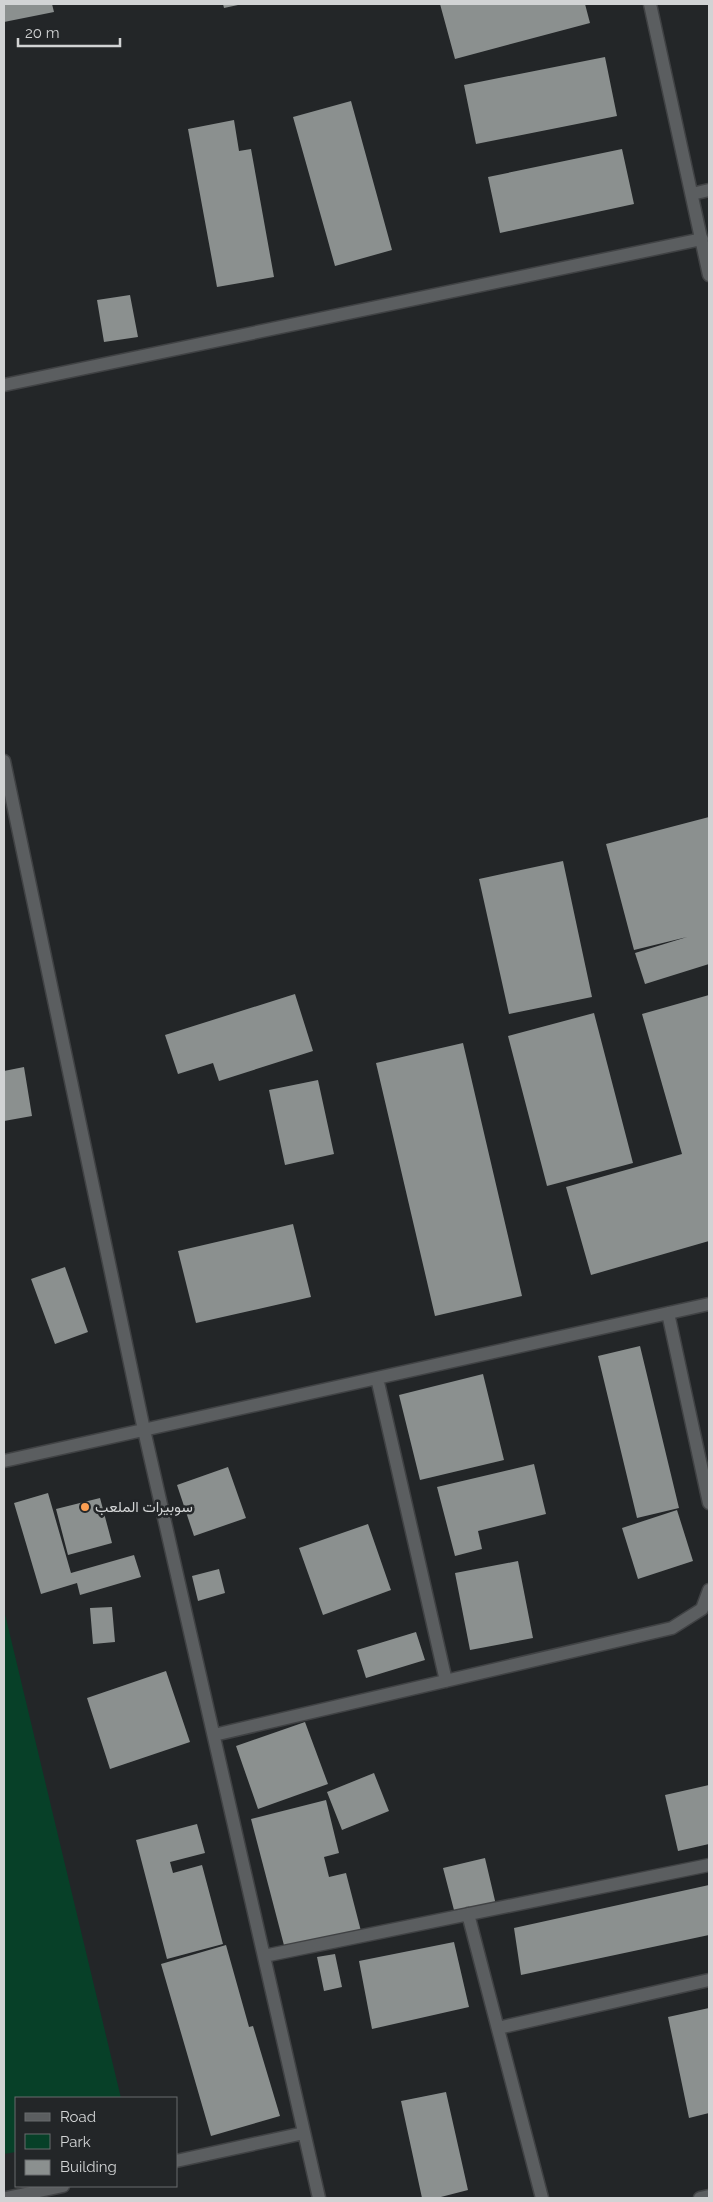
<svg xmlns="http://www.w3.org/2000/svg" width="713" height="2202" font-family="Raleway,Vazirmatn,sans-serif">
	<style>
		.green { fill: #074028 }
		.building { fill: #8b908f }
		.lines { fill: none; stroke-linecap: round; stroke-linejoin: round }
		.minor-casing { stroke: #404244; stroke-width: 15 }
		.minor { stroke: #5b5e60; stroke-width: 12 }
		.poi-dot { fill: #fb9e52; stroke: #232628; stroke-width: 2 }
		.labels { text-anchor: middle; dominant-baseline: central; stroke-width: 5; stroke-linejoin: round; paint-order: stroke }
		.poi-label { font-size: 15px; fill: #d1d3d4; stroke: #232628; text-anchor: start }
	</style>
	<rect width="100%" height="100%" fill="#232628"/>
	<!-- green -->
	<path class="green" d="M4,1610L121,2098H16V2152L4,2154Z"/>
	<!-- building -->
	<path class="building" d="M4,4H52L54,12L4,22Z
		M223,4H238V5L224,8Z
		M440,4H585L590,23L455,59Z
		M605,57L617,116L476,144L464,85Z
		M351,101L392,250L335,266L293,117Z
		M234,120L239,151L251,149L274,277L217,287L188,129Z
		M622,149L634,204L500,233L488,177Z
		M130,295L138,337L104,342L97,300Z
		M709,817V964L645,984L635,953L687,937L634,950L606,844Z
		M563,861L592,997L509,1014L479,879Z
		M295,994L313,1051L219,1081L213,1063L178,1074L165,1035Z
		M709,995V1241L591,1275L566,1187L682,1154L642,1014Z
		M594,1013L633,1163L547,1186L508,1036Z
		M463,1043L522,1296L435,1316L376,1063Z
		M24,1067L32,1116L4,1121V1071Z
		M318,1080L334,1154L285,1165L269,1090Z
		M293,1224L311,1297L196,1323L178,1251Z
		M65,1267L88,1332L55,1344L31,1279Z
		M640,1346L679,1508L637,1518L598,1356Z
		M483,1374L504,1460L420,1480L399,1395Z
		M534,1464L546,1514L478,1531L482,1549L455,1556L437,1487Z
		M228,1467L246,1518L194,1536L177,1485Z
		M48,1493L71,1573L134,1555L141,1577L80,1595L77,1583L41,1594L14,1503Z
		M100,1498L112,1543L68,1555L56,1509Z
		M677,1510L693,1561L638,1579L622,1528Z
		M368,1524L391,1590L323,1615L299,1548Z
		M518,1561L533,1638L470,1650L455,1573Z
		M219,1569L225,1593L198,1601L192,1576Z
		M112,1607L115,1642L93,1644L90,1608Z
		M416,1632L425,1660L366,1678L357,1650Z
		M166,1671L190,1742L110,1769L87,1698Z
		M305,1722L328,1784L258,1809L236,1746Z
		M374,1773L389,1811L342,1830L327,1792Z
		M709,1785V1844L678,1851L665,1795Z
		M326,1800L339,1853L324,1857L329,1877L346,1873L362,1935L286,1953L251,1819Z
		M197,1824L205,1853L170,1862L173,1873L202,1865L223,1944L167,1959L136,1840Z
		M485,1858L496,1905L455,1914L443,1868Z
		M709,1885V1935L521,1975L514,1928Z
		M454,1942L469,2007L372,2029L359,1961Z
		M226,1945L249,2027L253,2026L280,2116L211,2136L161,1964Z
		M335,1954L342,1987L324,1991L317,1957Z
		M709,2008V2113L689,2118L668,2017Z
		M446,2092L468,2190L437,2198H422L401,2101Z"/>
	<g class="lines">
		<defs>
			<path id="minor" d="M650,4L709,275
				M692,194L709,190
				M4,385L702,239
				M4,761L144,1430L319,2198
				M668,1313L709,1503
				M377,1378L446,1681
				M4,1461L709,1304
				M214,1735L672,1628L702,1609L709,1590
				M468,1914L542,2198
				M264,1956L709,1865
				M498,2028L709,1980
				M176,2161L304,2133
				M6,2198L63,2186
				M700,2198L709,2196"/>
		</defs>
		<!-- minor casing -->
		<use href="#minor" class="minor-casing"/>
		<!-- minor -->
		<use href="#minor" class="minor"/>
	</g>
	<!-- markers -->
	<circle class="poi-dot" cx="85" cy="1507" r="5"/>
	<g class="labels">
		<!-- poi labels -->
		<g class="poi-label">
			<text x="95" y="1507">سوبيرات الملعب</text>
		</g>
	</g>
	<!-- border -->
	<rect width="713" height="2202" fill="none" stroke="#d1d3d4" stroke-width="10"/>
	<!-- legend -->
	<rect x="15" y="2097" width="162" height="90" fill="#232628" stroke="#696b6d"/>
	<rect x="25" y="2113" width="25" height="8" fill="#5b5e60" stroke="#696b6d"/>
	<text x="60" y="2122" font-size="15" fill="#d1d3d4">Road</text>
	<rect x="25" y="2134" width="25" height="15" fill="#074028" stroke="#696b6d"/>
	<text x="60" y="2147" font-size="15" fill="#d1d3d4">Park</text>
	<rect x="25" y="2160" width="25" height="15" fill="#8b908f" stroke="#696b6d"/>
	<text x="60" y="2172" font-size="15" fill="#d1d3d4">Building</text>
	<!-- scale -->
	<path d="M18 38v8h102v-8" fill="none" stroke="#d1d3d4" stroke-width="2.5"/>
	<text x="25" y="38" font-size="15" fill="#d1d3d4" stroke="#232628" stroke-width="4" paint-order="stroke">20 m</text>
</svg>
